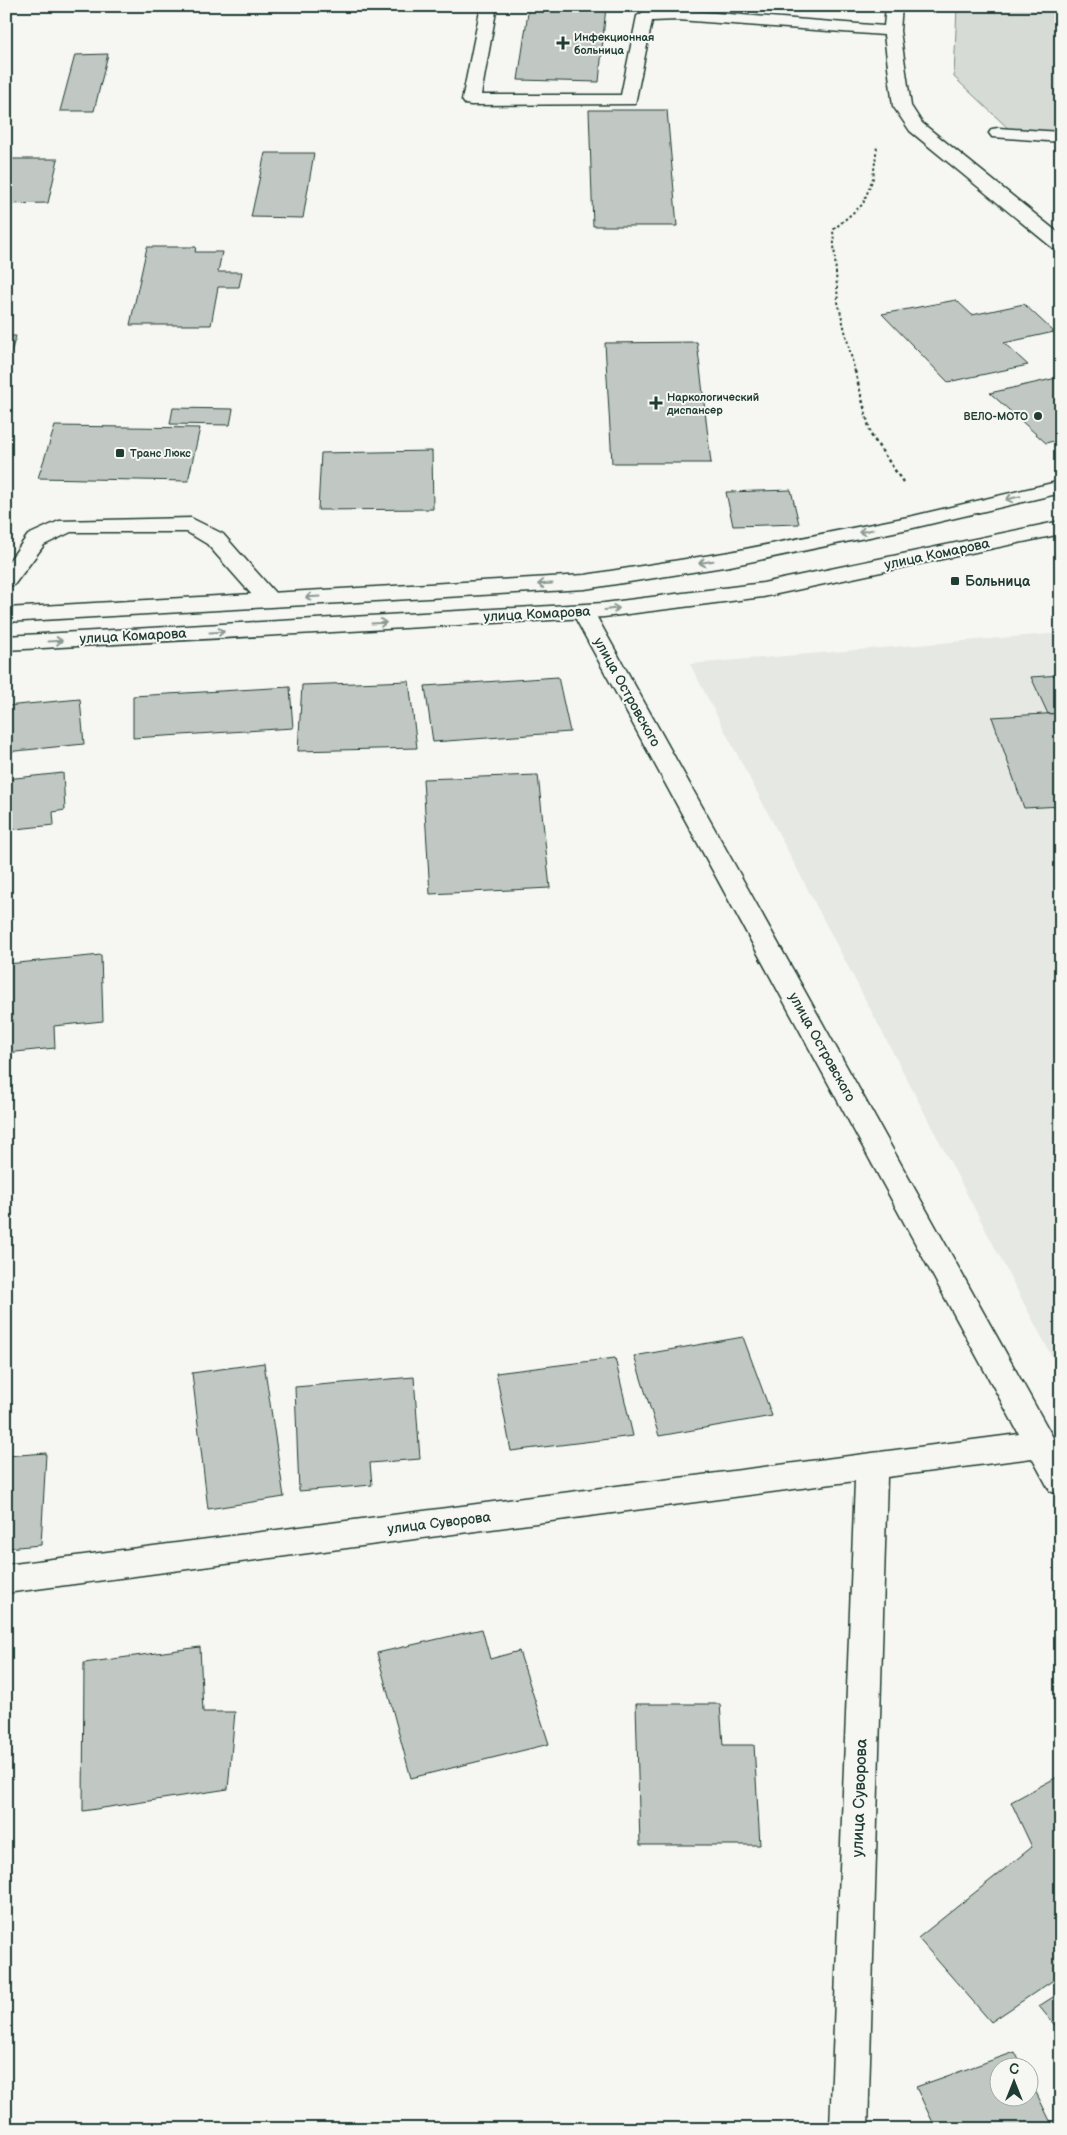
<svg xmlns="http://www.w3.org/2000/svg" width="1067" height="2135" font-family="'Balsamiq Sans',sans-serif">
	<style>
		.built { fill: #e6e8e4 }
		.green { fill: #d6dbd6; stroke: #7a8c85 }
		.building { fill: #c1c8c3; stroke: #1f3d34 }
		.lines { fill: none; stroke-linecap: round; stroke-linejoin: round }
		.lane-casing { stroke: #1f3d34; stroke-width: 3 }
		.street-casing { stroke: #1f3d34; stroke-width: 3 }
		.secondary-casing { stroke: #1f3d34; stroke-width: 3 }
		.path-far1 { stroke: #1f3d34; stroke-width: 2; stroke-dasharray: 2.5 2.5; stroke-linecap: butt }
		.path { stroke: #1f3d34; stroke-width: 2.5; stroke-dasharray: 3 3; stroke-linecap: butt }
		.lane { fill: #f6f6f2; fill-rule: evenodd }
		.street { fill: #f6f6f2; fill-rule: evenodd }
		.secondary { fill: #f6f6f2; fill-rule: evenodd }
		.oneway { stroke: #8a9a93 }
		.poi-dot { fill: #1f3d34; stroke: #f6f6f2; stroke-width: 2 }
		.labels { text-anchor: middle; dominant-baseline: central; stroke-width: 4; stroke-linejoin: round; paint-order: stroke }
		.far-poi-label { font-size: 11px; font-weight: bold; fill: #1f3d34; stroke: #f6f6f2; text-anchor: start }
		.street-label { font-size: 14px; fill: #1f3d34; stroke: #f6f6f2 }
		.poi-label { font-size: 14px; font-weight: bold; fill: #1f3d34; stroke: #f6f6f2; text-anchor: start }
		.near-street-label { font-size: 16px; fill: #1f3d34; stroke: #f6f6f2 }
	</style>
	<rect width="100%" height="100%" fill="#f6f6f2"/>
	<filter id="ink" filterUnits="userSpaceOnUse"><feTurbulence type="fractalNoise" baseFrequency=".02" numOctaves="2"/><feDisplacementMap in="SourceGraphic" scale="10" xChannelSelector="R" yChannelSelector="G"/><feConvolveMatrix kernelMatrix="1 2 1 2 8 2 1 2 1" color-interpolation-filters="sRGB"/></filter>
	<g filter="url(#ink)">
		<!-- built -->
		<path class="built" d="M1061,633V1374L690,664Z"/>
		<!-- green -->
		<path class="green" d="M957,6H1061V134L1012,132L954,77Z"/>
		<!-- building -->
		<path class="building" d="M529,6H606L599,82L518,80Z
			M108,54L94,111H60L75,55Z
			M589,110H667L677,226H593Z
			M265,153H314L303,218L251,217Z
			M6,159H58L48,203L6,204Z
			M147,247H196L195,252H222L218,272H242L239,287H218L211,325H130Z
			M956,300L972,315L1024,304L1054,332L1004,343L1028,365L948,382L882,314Z
			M6,336H16L6,369Z
			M697,342L711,463H612L605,343Z
			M1061,377V439L1046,443L990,393Z
			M173,408L233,409L230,425L170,424Z
			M55,426L200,428L188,481L38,478Z
			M432,451L433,509L318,510L321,453Z
			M791,490L799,524L733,526L726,492Z
			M1061,675V713L1048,714L1031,677Z
			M558,677L570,732L433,742L425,686Z
			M409,681L417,748L298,751L302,685Z
			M290,687L293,728L133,738V696Z
			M80,699L84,744L6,752V706Z
			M1061,713V806L1024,808L992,717Z
			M63,773L65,810L53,812L54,825L6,830V779Z
			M538,775L550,888L430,894L423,779Z
			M101,955L103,1021L54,1026L55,1048L6,1053L7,964Z
			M743,1337L772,1416L659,1436L634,1356Z
			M615,1358L633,1436L511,1451L496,1373Z
			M264,1363L284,1497L208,1509L192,1373Z
			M414,1377L420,1459L370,1463L372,1485L299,1491L295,1387Z
			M46,1453L41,1545L6,1548V1456Z
			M482,1629L490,1659L519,1651L549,1744L411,1778L377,1653Z
			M200,1647L203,1712H235L228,1789L83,1811L84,1663Z
			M636,1704H720L723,1745H754L760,1845H640Z
			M1061,1775V1975L991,2022L918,1938L1032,1847L1011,1802Z
			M1061,1992V2033L1039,2006Z
			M1015,2052L1023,2068H1000V2098H1030V2080L1054,2129H936L916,2087Z"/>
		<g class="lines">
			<defs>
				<path id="lane" d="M481,6H497L481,95H621L637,16L645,11L678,10L884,26L886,6H902L900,31L911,106L922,123L1061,235V251L1054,249L910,131L893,106L884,35L678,20L652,21L635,104L471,105L465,104L462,100Z
					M998,128L1061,132V142L992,137L989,133L992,129Z
					M191,518L223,534L276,594L279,599L276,604L268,606L260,604L207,544L187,532H71L44,545L14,585L6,587V565L28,535L59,521Z"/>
				<path id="street" d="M583,605L591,607L594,612L1061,1452V1495L1050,1491L1032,1458L887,1477L868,2129H830L855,1481L6,1593V1565L1019,1434L572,612L575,607Z"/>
				<path id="secondary" d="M1061,481V493L913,528L730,566L585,589L6,622V608L585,575L730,552L913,516Z
					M1061,521V534L763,597L604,617L6,650V636L604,603L763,583Z"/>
			</defs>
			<!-- lane casing -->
			<use href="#lane" class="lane-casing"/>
			<!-- street casing -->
			<use href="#street" class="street-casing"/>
			<!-- secondary casing -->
			<use href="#secondary" class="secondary-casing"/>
			<!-- path-far1 -->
			<path class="path-far1" d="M855,372L838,302L833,230L863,204L873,178L877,146"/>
			<!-- path -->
			<path class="path" d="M855,371L871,435L903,482"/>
			<!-- lane -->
			<use href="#lane" class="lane"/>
			<!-- street -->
			<use href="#street" class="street"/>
			<!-- secondary -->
			<use href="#secondary" class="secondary"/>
		</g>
		<!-- one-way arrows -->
		<defs><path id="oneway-shaft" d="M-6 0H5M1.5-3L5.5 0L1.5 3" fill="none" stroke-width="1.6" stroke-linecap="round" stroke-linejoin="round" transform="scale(1.25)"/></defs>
		<g class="oneway">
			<use href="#oneway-shaft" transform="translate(1013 498) rotate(167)"/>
			<use href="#oneway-shaft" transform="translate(866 531) rotate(169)"/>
			<use href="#oneway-shaft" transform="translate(706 562) rotate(171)"/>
			<use href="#oneway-shaft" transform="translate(545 584) rotate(177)"/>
			<use href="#oneway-shaft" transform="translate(313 597) rotate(177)"/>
			<use href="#oneway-shaft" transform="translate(612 609) rotate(-7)"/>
			<use href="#oneway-shaft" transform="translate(379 623) rotate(-3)"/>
			<use href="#oneway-shaft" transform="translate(217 632) rotate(-3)"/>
			<use href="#oneway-shaft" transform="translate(55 641) rotate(-3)"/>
		</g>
	</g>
	<!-- markers -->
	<g class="poi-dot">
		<path d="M560.5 35.5h5v5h5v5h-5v5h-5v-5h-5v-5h5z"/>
		<path d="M653.5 395.5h5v5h5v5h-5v5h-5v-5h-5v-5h5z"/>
		<circle cx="1038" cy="416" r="5"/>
		<rect x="115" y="448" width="10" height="10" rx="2.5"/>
		<rect x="950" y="576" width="10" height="10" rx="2.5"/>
	</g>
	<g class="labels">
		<!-- far-poi labels -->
		<g class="far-poi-label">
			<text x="574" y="37">Инфекционная<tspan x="574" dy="13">больница</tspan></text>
			<text x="667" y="397">Наркологический<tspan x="667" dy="13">диспансер</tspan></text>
			<text x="1028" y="416" text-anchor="end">ВЕЛО-МОТО</text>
			<text x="130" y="453">Транс Люкс</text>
		</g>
		<!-- street labels -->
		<g class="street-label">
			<text transform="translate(937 554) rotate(-12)">улица Комарова</text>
			<text transform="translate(537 614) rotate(-3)">улица Комарова</text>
			<text transform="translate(133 636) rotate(-3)">улица Комарова</text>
			<text transform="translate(627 692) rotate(61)">улица Островского</text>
			<text transform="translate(822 1047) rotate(61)">улица Островского</text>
			<text transform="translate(439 1523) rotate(-7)">улица Суворова</text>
		</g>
		<!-- poi labels -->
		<g class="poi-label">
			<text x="965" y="581">Больница</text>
		</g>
		<!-- near-street labels -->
		<g class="near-street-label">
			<text transform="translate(860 1798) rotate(-88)">улица Суворова</text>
		</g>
	</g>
	<!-- margin -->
	<rect width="1067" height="2135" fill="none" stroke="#f6f6f2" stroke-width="25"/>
	<rect x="12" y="12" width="1042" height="2110" fill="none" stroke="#1f3d34" stroke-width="2" filter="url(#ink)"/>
	<!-- north arrow -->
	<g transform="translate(1014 2082)"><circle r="24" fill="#f6f6f2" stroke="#a0aca6"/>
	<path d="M0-4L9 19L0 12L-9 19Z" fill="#1f3d34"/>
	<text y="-8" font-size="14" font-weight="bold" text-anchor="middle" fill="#1f3d34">С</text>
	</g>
</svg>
